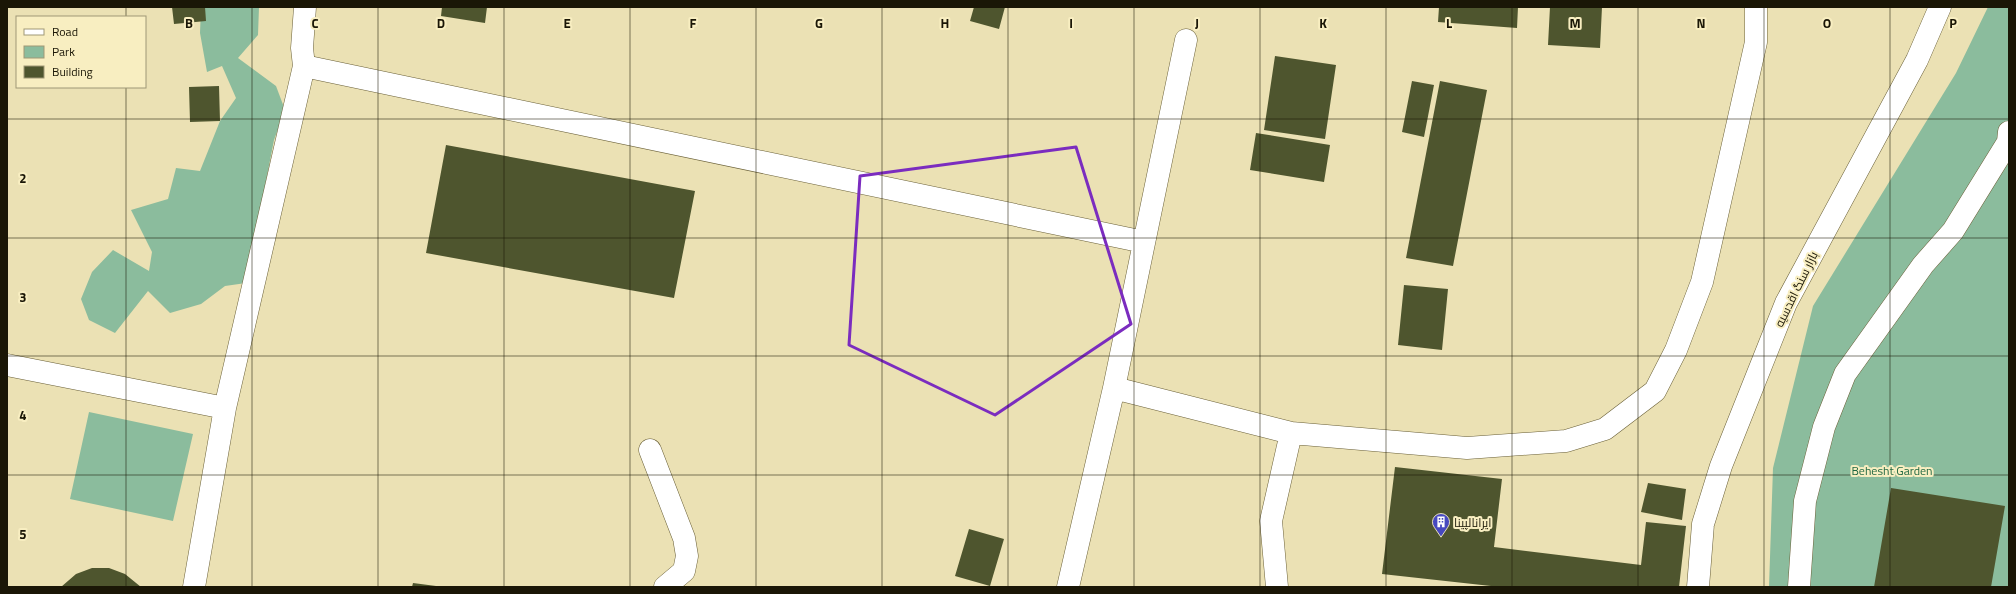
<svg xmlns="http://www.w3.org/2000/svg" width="2016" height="594" font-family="'Titillium Web',Cairo,sans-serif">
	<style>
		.green { fill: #8bbc9d }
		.building { fill: #4e552e }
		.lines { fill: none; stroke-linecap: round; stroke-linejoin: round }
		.minor-casing { stroke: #6a6038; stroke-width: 23 }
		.minor { stroke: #fff; stroke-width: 22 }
		.marked { fill: none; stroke: #7b2cbf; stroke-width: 3; stroke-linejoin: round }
		.grid { fill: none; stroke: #1a1606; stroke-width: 1; stroke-opacity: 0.55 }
		.labels { text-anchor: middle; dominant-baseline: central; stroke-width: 4; stroke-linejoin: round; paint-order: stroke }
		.street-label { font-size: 12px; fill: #1a1606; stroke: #f8eec1 }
		.park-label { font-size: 12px; fill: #1f6741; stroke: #f8eec1 }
		.poi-label { font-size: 12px; fill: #1a1606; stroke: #f8eec1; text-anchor: start }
		.grid-label { font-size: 13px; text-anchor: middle; font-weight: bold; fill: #1a1606; stroke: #f8eec1; stroke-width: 4; stroke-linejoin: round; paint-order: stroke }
	</style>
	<rect width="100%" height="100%" fill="#ebe1b4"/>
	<!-- green -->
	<path class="green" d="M201,7H259L258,35L238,58L276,86L285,110L274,140L246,283L225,286L201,304L170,313L148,291L115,333L89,320L81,299L92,272L113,250L149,271L152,252L131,210L168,199L176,168L200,171L220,121L236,98L222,66L207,72L200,33Z
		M1988,7H2009V587H1769L1773,468L1813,306L1956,73Z
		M89,412L193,434L173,521L70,499Z"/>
	<!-- building -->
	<path class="building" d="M172,7H205L206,21L174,24Z
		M442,7H487L485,23L441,16Z
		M974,7H1005L999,29L970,21Z
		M1439,7H1518L1517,28L1438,22Z
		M1550,7H1602L1600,48L1548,45Z
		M1275,56L1336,65L1325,139L1264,130Z
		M1412,81L1434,85L1424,137L1402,132Z
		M1440,81L1487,90L1453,266L1406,258Z
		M219,86L220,121L190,122L189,87Z
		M1256,133L1330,145L1324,182L1250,170Z
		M446,145L695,191L674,298L426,253Z
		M1404,285L1448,289L1442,350L1398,345Z
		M1395,467L1502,479L1494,547L1641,565L1646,522L1686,526L1679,587H1500L1382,574Z
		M1648,483L1686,489L1682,520L1641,512Z
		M1891,488L2005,506L1991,587H1874Z
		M969,529L1004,539L990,586L955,576Z
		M92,568H109L125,574L141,587H61L76,574Z
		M413,583L436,586V587H412Z"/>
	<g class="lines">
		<defs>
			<path id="minor" d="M305,7L302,48L304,66L1144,242
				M7,365L225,408
				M1114,388L1291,433L1467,448L1566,441L1605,429L1655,391L1676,350L1702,282L1756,42V7
				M650,450L684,538L687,556L684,571L665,587
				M194,587L225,408L304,66
				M1068,587L1114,388L1186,40
				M1277,587L1271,521L1291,433
				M1698,587L1703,524L1721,466L1786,303L1917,60L1940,7
				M1799,587L1805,501L1824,427L1845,374L1923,265L1953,231L2008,142L2009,132"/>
		</defs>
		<!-- minor casing -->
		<use href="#minor" class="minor-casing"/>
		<!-- minor -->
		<use href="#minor" class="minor"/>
	</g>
	<!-- marked area -->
	<path class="marked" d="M1076,147L1131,324L995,415L849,345L860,176Z"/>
	<!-- grid -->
	<path class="grid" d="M126,7V17M252,7V587M378,7V587M504,7V587M630,7V587M756,7V587M882,7V587M1008,7V587M1134,7V587M1260,7V587M1386,7V587M1512,7V587M1638,7V587M1764,7V587M1890,7V587M126,87V587M7,119H2009M7,238H2009M7,356H2009M7,475H2009"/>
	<!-- icons -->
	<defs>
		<symbol id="building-pin" viewBox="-11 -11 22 30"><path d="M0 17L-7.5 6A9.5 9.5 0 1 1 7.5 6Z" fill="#4749bf" stroke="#f8eec1"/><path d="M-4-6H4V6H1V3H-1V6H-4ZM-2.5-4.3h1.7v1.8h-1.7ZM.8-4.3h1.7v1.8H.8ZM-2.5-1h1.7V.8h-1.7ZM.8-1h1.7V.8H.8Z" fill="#fff"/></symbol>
	</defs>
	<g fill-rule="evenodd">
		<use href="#building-pin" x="1431" y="512" width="20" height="27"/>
	</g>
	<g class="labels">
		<!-- street labels -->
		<g class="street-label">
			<text transform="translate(1796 289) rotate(-64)">بازار سنگ اقدسیه</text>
		</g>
		<!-- park labels -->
		<g class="park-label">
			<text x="1892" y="470">Behesht Garden</text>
		</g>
		<!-- poi labels -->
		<g class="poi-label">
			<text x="1454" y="522">ایرانالپینا</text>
		</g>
	</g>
	<g class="grid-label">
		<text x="189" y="28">B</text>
		<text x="315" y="28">C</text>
		<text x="441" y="28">D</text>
		<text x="567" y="28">E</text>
		<text x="693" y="28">F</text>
		<text x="819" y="28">G</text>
		<text x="945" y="28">H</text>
		<text x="1071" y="28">I</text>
		<text x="1197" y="28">J</text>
		<text x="1323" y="28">K</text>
		<text x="1449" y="28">L</text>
		<text x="1575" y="28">M</text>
		<text x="1701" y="28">N</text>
		<text x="1827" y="28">O</text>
		<text x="1953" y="28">P</text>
		<text x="23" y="183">2</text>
		<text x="23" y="302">3</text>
		<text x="23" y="420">4</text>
		<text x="23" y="539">5</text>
	</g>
	<!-- border -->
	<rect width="2016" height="594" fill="none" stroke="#1a1606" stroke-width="16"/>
	<!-- legend -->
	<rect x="16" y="16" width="130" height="72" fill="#f8eec1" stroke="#9f9876"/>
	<rect x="24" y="29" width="20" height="6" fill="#ffffff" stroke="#9f9876"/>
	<text x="52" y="36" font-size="12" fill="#1a1606">Road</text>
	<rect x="24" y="46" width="20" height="12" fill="#8bbc9d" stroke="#9f9876"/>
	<text x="52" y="56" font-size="12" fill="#1a1606">Park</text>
	<rect x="24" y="66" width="20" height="12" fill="#4e552e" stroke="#9f9876"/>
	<text x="52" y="76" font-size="12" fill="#1a1606">Building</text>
</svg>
